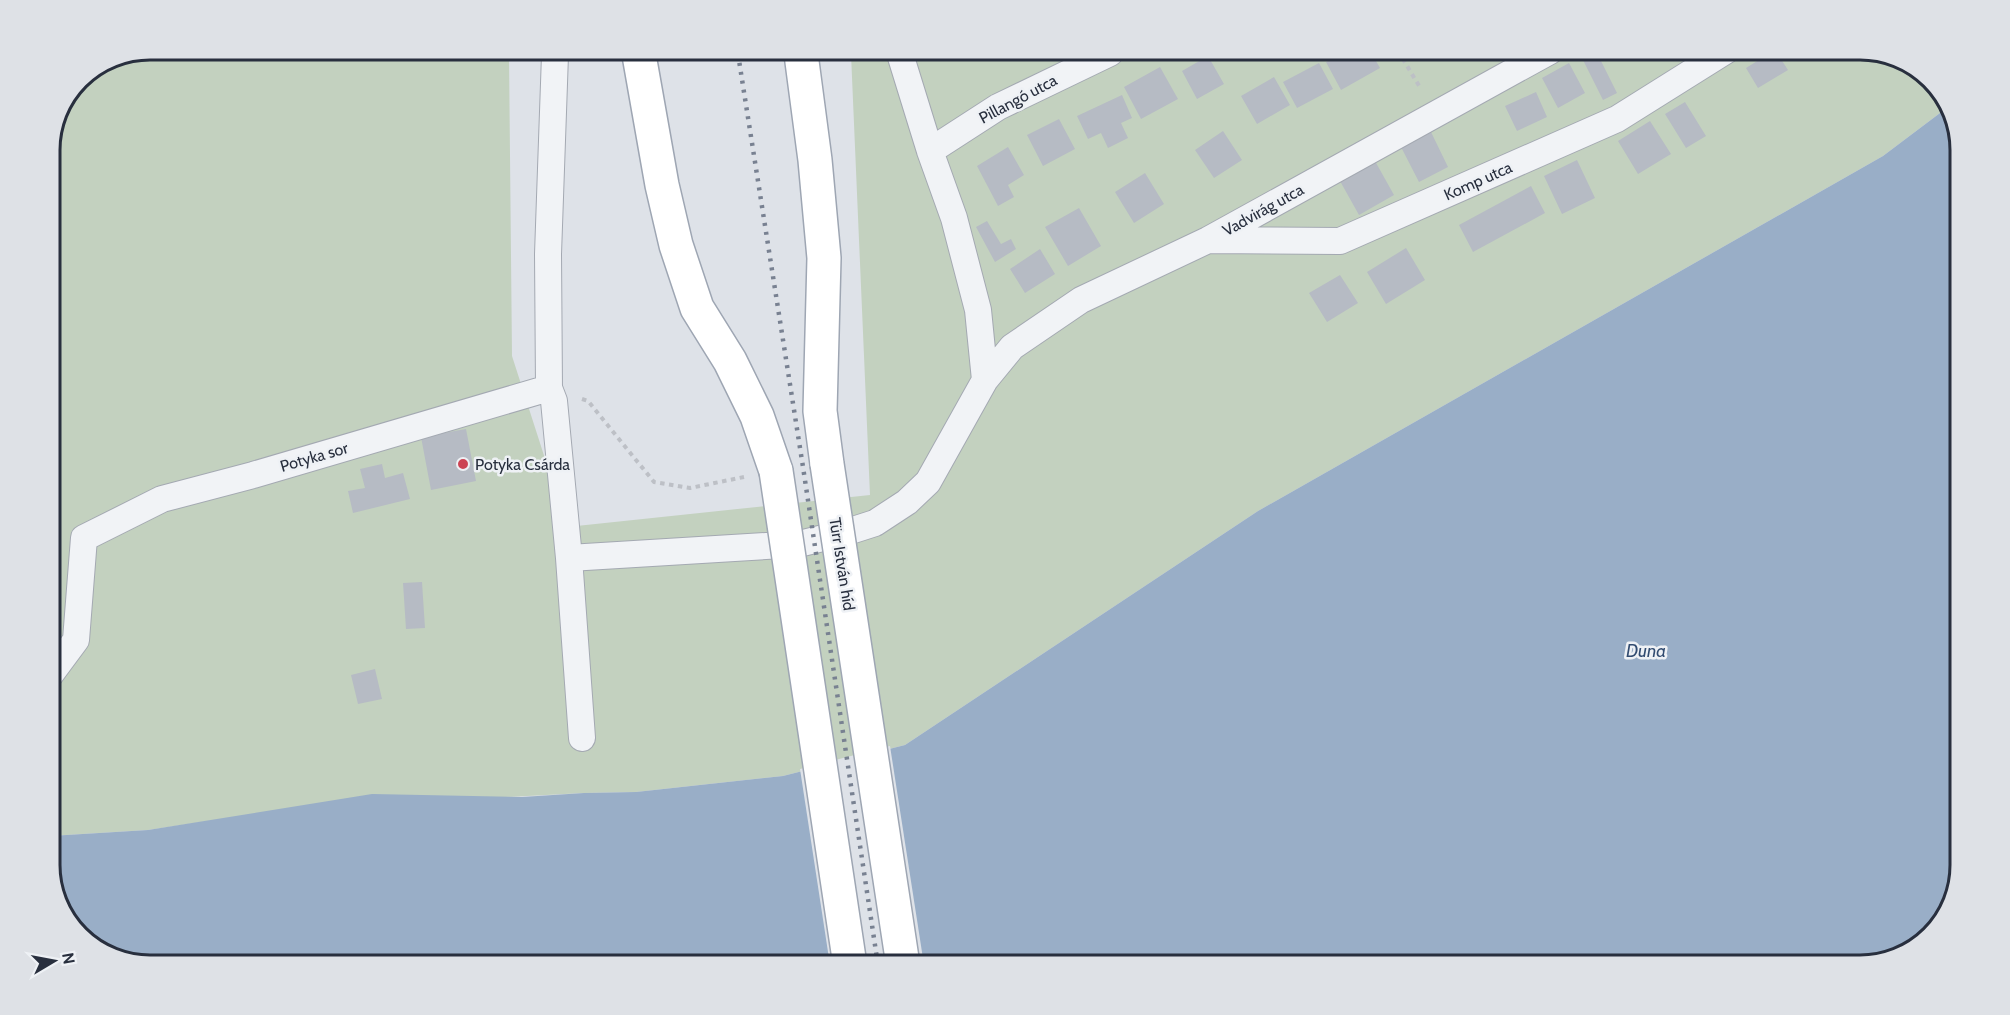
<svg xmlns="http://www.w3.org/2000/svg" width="2010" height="1015" font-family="Cabin,sans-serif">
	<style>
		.green { fill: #c3d1bf }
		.water { fill: #99aec7 }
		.pier { fill: #dee2e8 }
		.building { fill: #b6bbc4 }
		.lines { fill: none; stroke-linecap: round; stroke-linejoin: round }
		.street-casing { stroke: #a4a9b2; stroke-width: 28 }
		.primary-casing { stroke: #9ea6b3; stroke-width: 36 }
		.path { stroke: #bdc0c6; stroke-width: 4; stroke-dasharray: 4.5 4.5; stroke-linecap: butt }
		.street { stroke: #f1f3f6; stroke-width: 26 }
		.primary { stroke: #fff; stroke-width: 33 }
		.rail { stroke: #788191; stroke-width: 4.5; stroke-dasharray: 3 6; stroke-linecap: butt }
		.primary-bridge-casing { stroke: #9ea6b3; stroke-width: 36; stroke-linecap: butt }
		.primary-bridge { stroke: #fff; stroke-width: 33 }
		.poi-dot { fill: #cc4454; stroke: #eef1f5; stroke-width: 2 }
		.labels { text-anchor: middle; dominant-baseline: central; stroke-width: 5; stroke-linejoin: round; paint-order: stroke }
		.street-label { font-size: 16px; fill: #282f3e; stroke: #eef1f5 }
		.poi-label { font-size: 16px; fill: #282f3e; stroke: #eef1f5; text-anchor: start }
		.water-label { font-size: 18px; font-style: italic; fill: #324c71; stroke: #eef1f5 }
		.rim { fill: none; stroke: #282f3e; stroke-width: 3 }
	</style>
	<rect width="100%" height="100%" fill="#dee2e8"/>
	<!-- green -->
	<path class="green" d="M1860,50L1904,60L1944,94L1948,107L1883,156L1258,511L905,745L783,776L636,792L584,793L296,808L148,830L50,836V143L79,79L112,57L509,55L512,356L567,527L870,495L851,54Z"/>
	<!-- water -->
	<path class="water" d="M1948,107L1960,143V865L1950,909L1916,949L1861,965H150L106,955L67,921L50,872V836L148,830L372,794L522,797L584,793L636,792L783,776L905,745L1258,511L1883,156Z"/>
	<!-- pier -->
	<path class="pier" d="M890,746L924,965H830L800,769Z"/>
	<!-- building -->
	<path class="building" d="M1775,50L1788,70L1758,88L1746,68Z
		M1809,50H1835L1816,61Z
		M1592,51H1596L1617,93L1603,100L1581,56Z
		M1346,52H1371L1380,68L1341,90L1326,62Z
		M1208,56L1224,84L1197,99L1182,71Z
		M1319,63L1333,89L1297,108L1283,82Z
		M1569,63L1585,93L1558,108L1542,78Z
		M1160,67L1178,99L1141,119L1124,87Z
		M1274,77L1290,105L1257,124L1241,96Z
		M1536,92L1547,117L1517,131L1505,106Z
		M1122,95L1132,118L1121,123L1128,138L1108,148L1101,133L1088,139L1077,116Z
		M1685,102L1706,136L1686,148L1665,114Z
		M1059,119L1075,149L1043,166L1027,135Z
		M1650,121L1671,154L1638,174L1618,141Z
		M1223,131L1242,160L1214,178L1195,150Z
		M1431,132L1448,167L1419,182L1401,147Z
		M1008,147L1024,175L1008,185L1014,197L998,206L977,166Z
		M1577,160L1595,198L1562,214L1544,176Z
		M1375,161L1394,195L1359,215L1340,181Z
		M1145,173L1164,204L1134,223L1115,192Z
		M1531,186L1545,213L1473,252L1459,225Z
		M1079,208L1101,246L1068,266L1045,227Z
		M987,221L1001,244L1011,239L1016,249L995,262L976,227Z
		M1406,248L1425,280L1386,304L1367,272Z
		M1040,249L1055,274L1025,293L1010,269Z
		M1340,275L1358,303L1327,322L1309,293Z
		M466,429L476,481L431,490L421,437Z
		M382,464L385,478L403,473L410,499L353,513L348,491L365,488L360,469Z
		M422,582L425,628L406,629L403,583Z
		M375,669L382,699L358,704L351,675Z"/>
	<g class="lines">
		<defs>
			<path id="street" d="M900,54L930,151L954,218L978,310L985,380
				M555,55L548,254L549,388L554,401L569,558L799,544L847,532L875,523L907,502L928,482L985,380L1012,347L1081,300L1208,240L1550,51
				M930,151L998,107L1110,53
				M1211,240L1340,241L1617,119L1727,50
				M569,558L582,738
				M50,675L76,640L84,538L162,499L253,475L549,388"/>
			<path id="primary" d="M801,54L815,160L824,258L820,411L827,464
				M639,55L662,185L676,245L697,308L730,361L757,416L776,471"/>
		</defs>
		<!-- street casing -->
		<use href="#street" class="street-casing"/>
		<!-- primary casing -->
		<use href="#primary" class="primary-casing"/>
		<!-- path -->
		<path class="path" d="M1398,51L1421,89
			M582,399L588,401L654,482L690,488L744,477"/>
		<!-- street -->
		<use href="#street" class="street"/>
		<!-- primary -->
		<use href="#primary" class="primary"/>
		<!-- rail -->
		<path class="rail" d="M738,54L803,467L878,965"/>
		<defs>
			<path id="primary-bridge" d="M827,464L903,965
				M776,471L850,965"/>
		</defs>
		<!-- primary-bridge casing -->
		<use href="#primary-bridge" class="primary-bridge-casing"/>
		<!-- primary-bridge -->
		<use href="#primary-bridge" class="primary-bridge"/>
	</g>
	<!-- markers -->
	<circle class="poi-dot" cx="463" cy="464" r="6"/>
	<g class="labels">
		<!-- street labels -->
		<g class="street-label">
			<text transform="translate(1018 99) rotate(-28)">Pillangó utca</text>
			<text transform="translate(1478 181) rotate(-24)">Komp utca</text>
			<text transform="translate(1263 210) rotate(-29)">Vadvirág utca</text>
			<text transform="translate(314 457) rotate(-16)">Potyka sor</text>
			<text transform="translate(842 564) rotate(81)">Türr István híd</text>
		</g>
		<!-- poi labels -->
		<g class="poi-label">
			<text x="475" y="464">Potyka Csárda</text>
		</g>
		<!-- water labels -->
		<g class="water-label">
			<text x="1646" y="651">Duna</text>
		</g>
	</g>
	<!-- crop -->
	<path d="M0 0H2010V1015H0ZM150 60H1860A90 90 0 0 1 1950 150V865A90 90 0 0 1 1860 955H150A90 90 0 0 1 60 865V150A90 90 0 0 1 150 60Z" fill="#dee1e6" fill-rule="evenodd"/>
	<path class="rim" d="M150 60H1860A90 90 0 0 1 1950 150V865A90 90 0 0 1 1860 955H150A90 90 0 0 1 60 865V150A90 90 0 0 1 150 60Z"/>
	<!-- north arrow -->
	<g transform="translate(54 961) rotate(80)" stroke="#eef1f5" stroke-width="4.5" paint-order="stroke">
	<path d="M0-4.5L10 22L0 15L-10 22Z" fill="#282f3e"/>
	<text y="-9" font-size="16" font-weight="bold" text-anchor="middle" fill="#282f3e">N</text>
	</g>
</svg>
